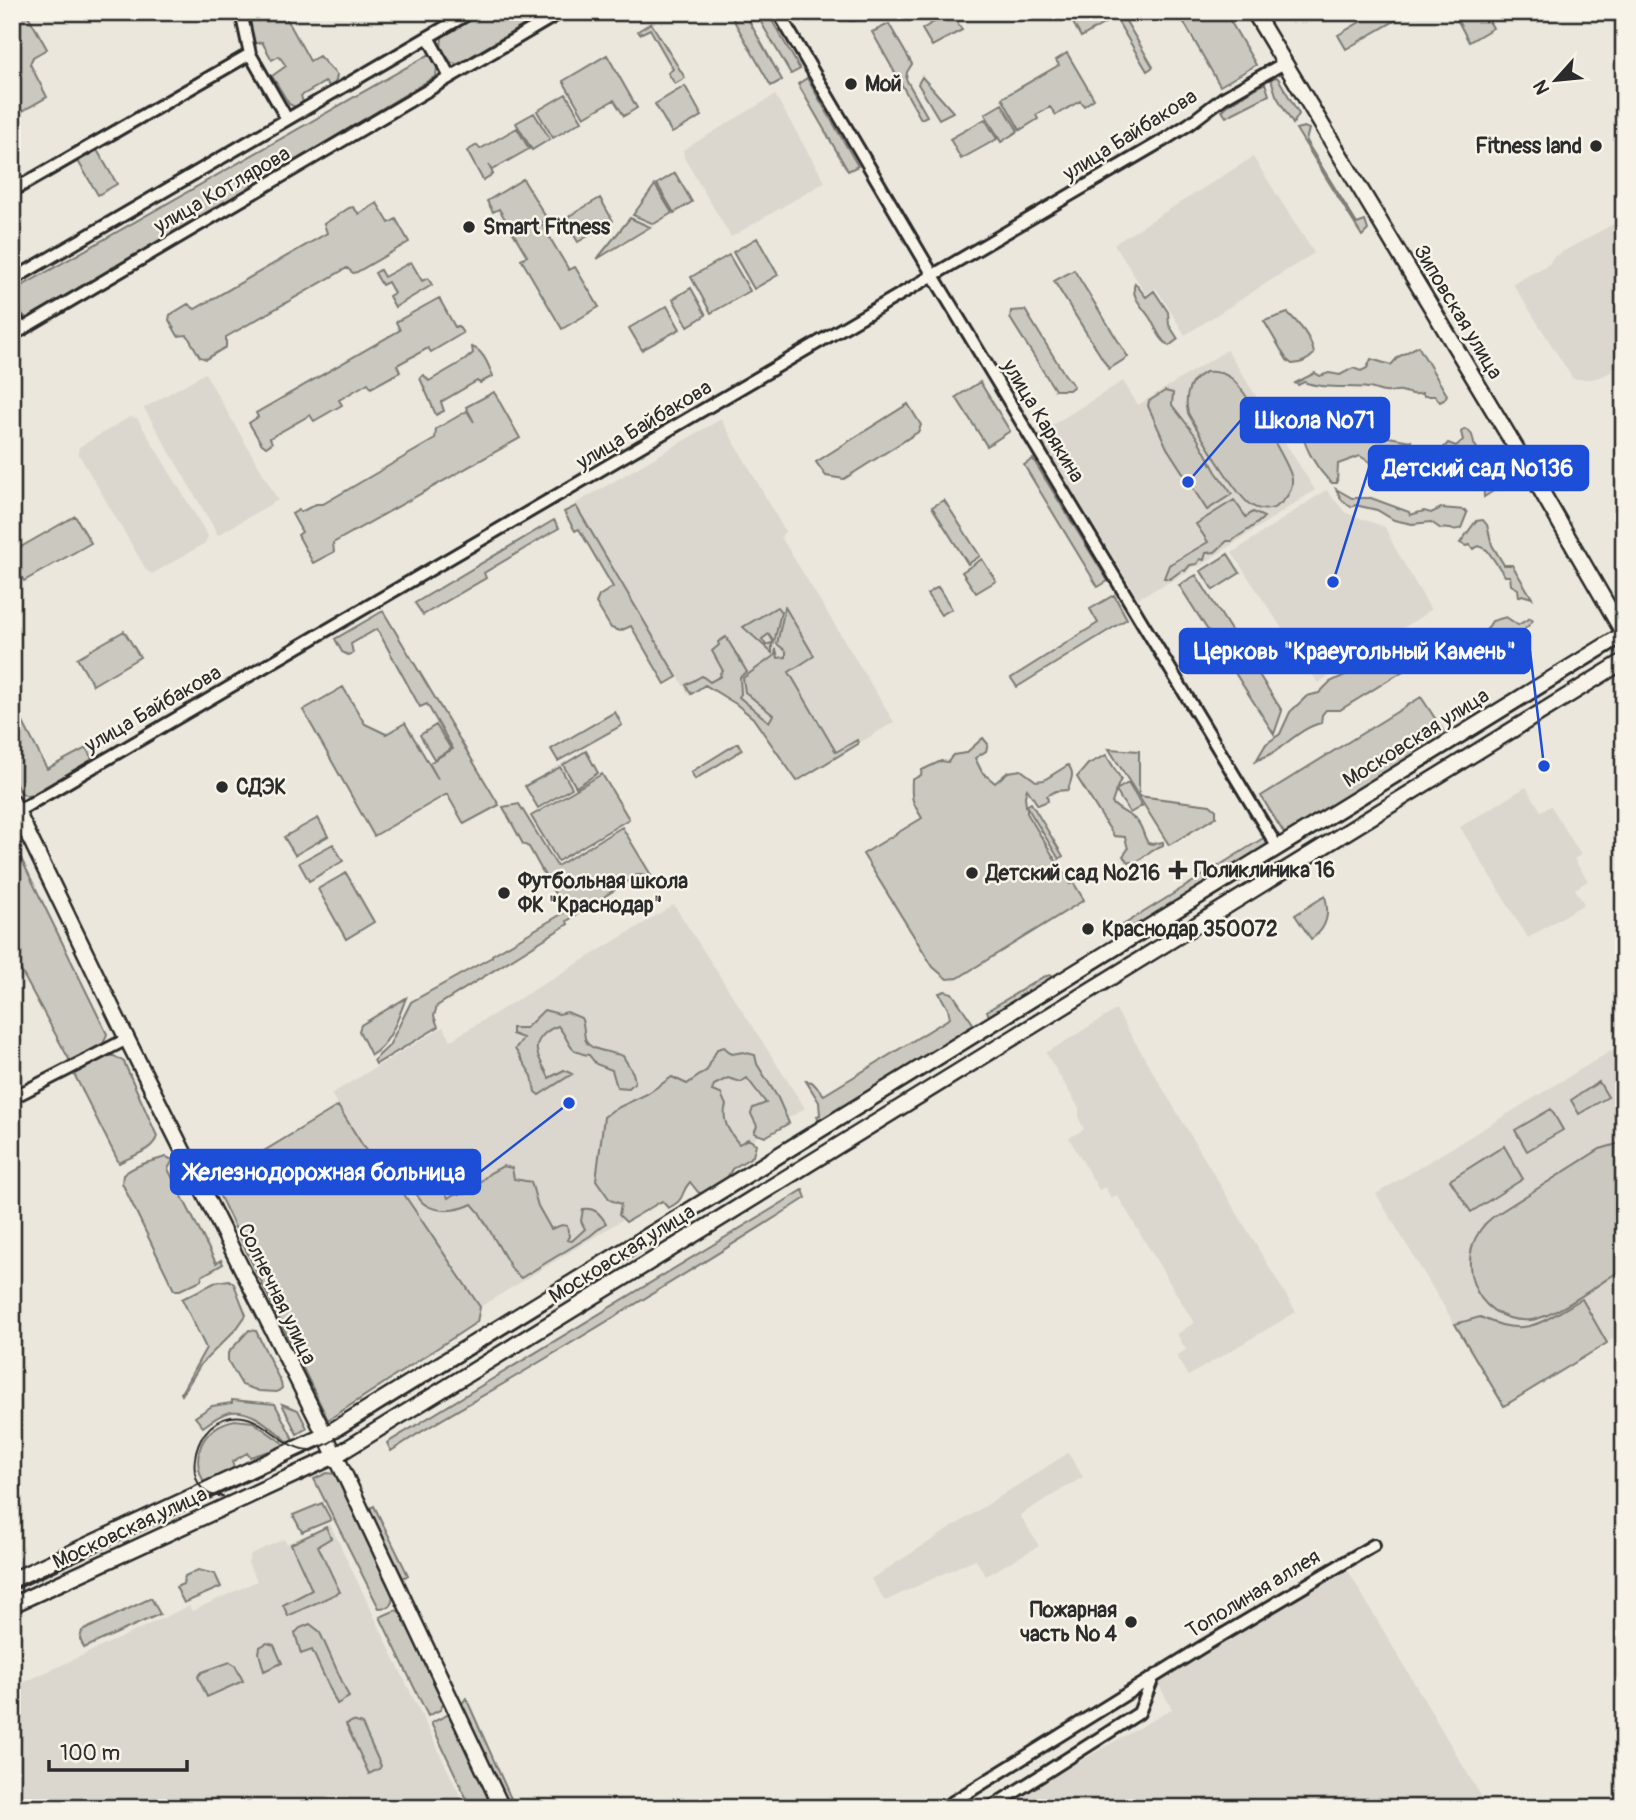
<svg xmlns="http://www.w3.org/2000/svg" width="1636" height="1820" font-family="Pangolin,sans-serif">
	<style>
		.built { fill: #dbd7ce }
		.green { fill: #cbc8bf; stroke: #7b7a75; stroke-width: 2 }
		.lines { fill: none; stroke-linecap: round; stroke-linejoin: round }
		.street-casing { stroke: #2b2b2b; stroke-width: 16 }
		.secondary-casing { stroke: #2b2b2b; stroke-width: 19 }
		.street { stroke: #f7f3e8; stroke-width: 10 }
		.secondary { stroke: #f7f3e8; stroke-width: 14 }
		.tram { stroke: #2b2b2b; stroke-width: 2 }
		.poi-dot { fill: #2b2b2b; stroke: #f7f3e8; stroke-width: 2.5 }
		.labels { text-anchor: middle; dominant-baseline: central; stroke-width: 5; stroke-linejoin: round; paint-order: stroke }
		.poi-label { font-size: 21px; font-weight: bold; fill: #2b2b2b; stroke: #f7f3e8; text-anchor: start }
		.street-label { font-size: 21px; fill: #2b2b2b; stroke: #f7f3e8 }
		.leader { fill: none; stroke: #1d4ed8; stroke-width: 2.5 }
		.callout-dot { fill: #1d4ed8; stroke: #f7f3e8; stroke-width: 2.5 }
		.callout { fill: #1d4ed8; stroke: #1d4ed8; stroke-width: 2.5 }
		.callout-label { font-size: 23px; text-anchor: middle; font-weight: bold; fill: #fff }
	</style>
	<rect width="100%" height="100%" fill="#ebe7dd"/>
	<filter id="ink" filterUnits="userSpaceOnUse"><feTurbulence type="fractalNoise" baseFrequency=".0143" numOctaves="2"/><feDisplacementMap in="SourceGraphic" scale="14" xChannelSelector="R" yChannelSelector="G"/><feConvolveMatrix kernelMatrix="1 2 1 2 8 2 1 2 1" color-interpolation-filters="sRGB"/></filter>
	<g filter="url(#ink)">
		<!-- built -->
		<path class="built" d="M775,95L825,182L731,237L684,158L683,150Z
			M1253,157L1314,253L1185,335L1156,288L1146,294L1114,244Z
			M1624,218V364L1605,375L1592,379H1573L1513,284L1549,264L1553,257Z
			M1227,350L1315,490L1198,567L1196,565L1188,570L1189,572L1138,598L1038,434L1123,381L1138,405Z
			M205,373L278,500L218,535L144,408Z
			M130,417L137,418L208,536L205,543L152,574L147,571L78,453L79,447Z
			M721,419L785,531L781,537L894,722L797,781L764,731L753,718L736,704L705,685L689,695L575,504Z
			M1326,490L1346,513L1385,527L1395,548L1431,610L1318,683L1232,553Z
			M1526,787L1541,811L1551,806L1581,855L1574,859L1588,881L1575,889L1584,904L1528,938L1460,827Z
			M674,905L805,1108L480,1307L394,1178L385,1182L331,1094L443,1027L451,1040Z
			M1116,1010L1296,1312L1188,1376L1176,1356L1186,1350L1177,1334L1194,1323L1117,1195L1111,1198L1105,1187L1099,1190L1069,1138L1084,1129L1079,1119V1108L1046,1053Z
			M1624,1043V1332L1504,1406L1376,1194Z
			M1068,1453L1083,1477L1020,1515L1039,1546L986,1576L975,1559L885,1601L871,1579Z
			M330,1524L466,1808H12V1688L189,1606L192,1611L257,1581L248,1563L251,1554L284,1539L287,1544Z
			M1347,1569L1488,1808H1004L1013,1799L1172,1709L1156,1680Z"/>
		<!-- green -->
		<path class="green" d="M12,12H26L47,49L33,57L30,64L47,97L12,117Z
			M247,12H283L310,61L319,56L337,75L335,86L332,88L325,82L301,96L304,105L297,108L289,104L272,76L286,66L279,56L272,60L262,42L254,44Z
			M484,12H546L458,64L452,63L441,49L442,37Z
			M729,12H744L782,80L771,86Z
			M755,12H767L800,69L791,74Z
			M845,12H902L903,15L850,21Z
			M951,12L962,30L932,46L922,29Z
			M1067,12H1122V13L1081,37Z
			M1178,12H1225L1256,65L1220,86Z
			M1377,12H1392L1396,20L1346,49L1338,35Z
			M1473,12H1484L1493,28L1469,42L1458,21Z
			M1124,18L1153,67L1147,71L1118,22Z
			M651,23L685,78L675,84L668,73L673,69L650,29L640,34L638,31Z
			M889,24L912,64L907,72L906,79L927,116L921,119L872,32Z
			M1067,53L1094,99L1084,106L1080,101L1056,115L1050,107L1036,115L1038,119L1020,130L1002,98L1059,65L1056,60Z
			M430,54L437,67L436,76L30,320C19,315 13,301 15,290Z
			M607,55L637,108L624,116L614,100L584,117L563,81Z
			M922,77L953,112L939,119L918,84Z
			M1275,77L1278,78L1299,114L1293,124L1276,95L1271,79Z
			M807,78L858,166L848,171L798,84Z
			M1265,83L1269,95L1226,117L1222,111L1228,105Z
			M685,86L702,116L672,133L655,104Z
			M566,94L582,121L553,138L537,111Z
			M1002,104L1018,131L1001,142L985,114Z
			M534,113L550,139L532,150L516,123Z
			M985,119L997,139L961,159L950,139Z
			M1304,127L1309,129L1306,141L1357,224L1365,221L1368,230L1362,236L1296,129Z
			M517,128L529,149L492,170L489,165L493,174L483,180L467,151L477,145L480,149Z
			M97,150L117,184L98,195L78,161Z
			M675,173L692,202L674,213L657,184Z
			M523,179L547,219L541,223L569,270L575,267L599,307L562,329L521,259L527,256L499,209L493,212L487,201Z
			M655,185L672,213L654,224L633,215Z
			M600,198L613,221L578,242L564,219Z
			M377,203L389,223L396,219L409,242L357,272L353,273L347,268L226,337V347L206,359L200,357L187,335L178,336L169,320L170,315L188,304L195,309L327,233L324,224L349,208L353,207L359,214Z
			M630,218L650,227L597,259Z
			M757,238L778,275L754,289L733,252Z
			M729,255L750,291L711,313L691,277Z
			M411,262L422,281L428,278L432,285L395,307L389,296L394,293L388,282L382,285L375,273L380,270L384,277Z
			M1074,270L1128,357L1109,369L1054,281Z
			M1135,283L1146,297L1154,291L1168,312L1169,325L1178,339L1169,346C1159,339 1156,328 1150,318C1143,307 1130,297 1135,283Z
			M691,288L706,315L688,326L673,299Z
			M439,298L455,327L458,326L463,333L431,352L428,348L397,365L400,372L371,388L368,383L339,400L342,405L314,421L310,415L270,438L272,443L266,447L261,443L249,423L258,417L256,413L400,330L396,322Z
			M667,306L680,329L642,350L629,328Z
			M1025,310L1065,375L1074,386L1069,390H1055L1010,318L1011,311Z
			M1288,313C1299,324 1312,338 1314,354C1307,361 1302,363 1292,364L1287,360L1264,321Z
			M1418,346L1447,395L1444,400L1440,402L1435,396H1424L1422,393C1414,396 1409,393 1401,391C1396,390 1390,393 1385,392C1379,392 1374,388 1368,388C1349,386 1322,389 1304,382L1298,385L1295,383L1315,373L1320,376L1329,373L1340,375L1353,368L1361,371L1367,368L1371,359L1391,365L1398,357Z
			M472,347C484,351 488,365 493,376L480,383L477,381L441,402L444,411L436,415L420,378L424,375L429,381L465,360L473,353Z
			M1206,372C1215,371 1223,372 1231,378C1243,386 1290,465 1292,479C1293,490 1286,500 1277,506C1268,512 1257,510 1248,503C1235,492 1197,430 1188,413C1184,396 1189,379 1206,372Z
			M980,382L1010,431L987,446L956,397Z
			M1165,391L1173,393L1172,405L1196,436L1216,472L1232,494L1207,510L1167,448L1148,406L1149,401Z
			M494,392L520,438L333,543L334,552L313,563L298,535L302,532L292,514L299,510L301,512L316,504H323L435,439L436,429L467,411L474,422L466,407Z
			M908,404L921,425L918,432L844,479L826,476L816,462Z
			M1319,425L1331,428L1339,435L1351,434L1363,437L1377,435L1411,441L1407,447H1410L1408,453L1436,457L1448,443L1456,446L1463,440L1461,432L1464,429C1472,431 1473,437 1474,444L1504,484L1484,497L1483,474L1475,473L1471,469C1463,472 1455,472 1447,467L1442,470L1420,464L1371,463L1360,456L1338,464L1337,483H1332C1319,472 1304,448 1302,431L1305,427Z
			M1033,459L1108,581L1098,587L1024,465Z
			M1336,489L1352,498H1371L1409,512L1410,515L1424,511L1431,513L1441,508L1465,510L1467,513L1461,528C1454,532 1448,527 1441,529L1431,522L1412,524L1394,520L1377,510L1355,505L1351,507L1341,499Z
			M944,500L980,556L968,564L932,507Z
			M1234,500L1246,517L1253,512L1264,517C1255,527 1243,532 1232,541H1227L1215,552L1206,553L1204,560L1200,559L1197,564L1190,565L1185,571L1182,570L1170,579L1164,578L1169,565L1208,542L1196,524Z
			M576,506L677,677L665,684L631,626L620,631L611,628L596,603L599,596L613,587L579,529L575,531L564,512Z
			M75,516L91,543L24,581L12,561V552Z
			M554,520L559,528L484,573L486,578L423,615L415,603Z
			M1483,520L1487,525L1492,545L1504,565H1512L1532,598L1522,595L1519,597L1518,589L1511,585L1510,576H1505L1487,550L1479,546L1473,549L1470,545L1466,546L1460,543L1476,521Z
			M1228,554L1240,573L1213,590L1201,571Z
			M982,559L996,581L976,593L962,572Z
			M1196,575L1282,711L1274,734L1179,585Z
			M938,587L952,609L941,615L927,594Z
			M1114,595L1127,619L1017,687L1011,678L1098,623L1090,609Z
			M777,607L781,612L774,643L769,634L762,639L766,645L772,643V653L743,627Z
			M785,607L814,656L789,672L836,752L857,740L858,744L797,781L753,718L736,704L705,685L691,694L686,685L702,676L710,682L721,676L720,673L723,671L712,651L719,645L718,642L726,637L747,672L740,677L741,694L739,697L769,722L773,715L745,692L743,678L775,655L776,649L778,658L786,657V651L777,644Z
			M383,611L499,805L464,824L447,794L374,836L303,710L343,687L365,724L386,734L405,723L438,779L429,763L453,749L427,704L420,707L377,629L351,644L353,653L348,655L342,652L335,639Z
			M1506,617L1518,625L1530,618L1533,620C1516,644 1480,649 1459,669L1452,662C1455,652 1452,643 1456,635L1463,632L1477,639L1482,637L1492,621Z
			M124,631L140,657L93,685L77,658Z
			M1384,648L1394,651L1408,668L1340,710H1326L1322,715L1321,723C1304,727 1291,740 1277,750C1271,755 1263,757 1256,761L1266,744L1280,734L1290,712L1307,696L1319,693L1330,682L1349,673L1361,670L1362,665H1366L1370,660L1382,659L1381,652Z
			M1421,697L1448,738L1287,838L1261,796Z
			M12,701L47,769L86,748L94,762L35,797C29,796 24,796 20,791C6,775 12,723 12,701Z
			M615,712L622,725L558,761L551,749Z
			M436,725L451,749L434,759L420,735Z
			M983,738L988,744L986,751L975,758L982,772L995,783L1008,772L1021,770L1036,781L1044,780L1068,765C1076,774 1070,781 1068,790L1056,791L1047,796L1048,801L1038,805L1027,789L1025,796L1026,806L1031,803L1063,856L1059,859L1027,807V813L1070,884L1073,882L1084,900L958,978L947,979L933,967L863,854L922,818C912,802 911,799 912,780L921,775L922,770L941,761L948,762L953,755L966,753Z
			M738,743L742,750L695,779L691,772Z
			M1109,749L1139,751V796L1210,805L1216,810V817L1169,845Z
			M586,751L598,773L576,787L563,765Z
			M1106,755L1121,779L1116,790L1128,783L1142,806L1130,813L1116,791L1112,803C1119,811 1129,813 1137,821C1143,827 1143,836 1148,843L1152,844L1163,842V845L1152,850L1137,862H1128L1123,856L1128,849L1125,837L1114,836L1077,777L1088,764Z
			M560,767L572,788L538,808L525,786Z
			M602,774L629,819L558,861L531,816Z
			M519,804L557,866L622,827L651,875L646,877L639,874L567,921L568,924L437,1006L434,1016L438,1027L376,1064L374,1060L389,1046L411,1002L492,957V955L565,912L529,847L523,844L503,807Z
			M318,818L328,836L295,855L284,837Z
			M1265,837L1272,848L1130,936L1123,925Z
			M12,840L107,1034L102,1047L71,1063L12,954Z
			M333,844L343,861L309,881L299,863Z
			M346,873L374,922L346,939L318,889Z
			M1325,896C1330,914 1327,929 1311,939L1295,915Z
			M1050,975L1057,981L990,1019L987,1011L1043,977Z
			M945,991L952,993L976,1028L819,1123L817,1116L820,1115L819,1102L806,1081L812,1082L824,1095L950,1018L948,1009L939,993Z
			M406,998C398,1018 390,1045 371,1055L359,1031L361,1025Z
			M544,1010L559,1014L567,1012L581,1018C585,1025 583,1034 586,1041C590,1051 614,1052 623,1056L633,1073L635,1082L629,1088L617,1087L612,1070L596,1064L589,1055C566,1052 571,1041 558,1026C548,1029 535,1039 537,1051C538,1059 546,1070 549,1078L564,1070L572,1074L539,1095L535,1092L532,1076L515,1049L523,1038L512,1034V1028H526Z
			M724,1047L732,1054L743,1052L755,1055L757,1064L778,1098L789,1123L765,1137L754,1133L757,1126L751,1114L753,1108L766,1103L747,1078L741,1082L728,1078L714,1085L712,1091L721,1094L726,1105C721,1120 729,1132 739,1144L748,1139L756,1144L753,1156L732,1169L724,1183L706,1196L698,1192L690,1182C679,1194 687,1199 668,1208L662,1201L626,1222L619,1215L621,1204L610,1200L596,1180L604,1117L613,1110L647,1094L672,1077L687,1084L707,1070L717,1049Z
			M108,1056H114L124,1062L157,1136C154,1150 132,1156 119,1163L74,1074Z
			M1599,1082L1608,1097L1579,1114L1571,1100Z
			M338,1106L385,1181L393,1178L480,1307L477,1322L328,1420L213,1182Z
			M1551,1109L1563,1130L1527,1151L1515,1130Z
			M1624,1142V1268C1601,1282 1556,1317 1531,1320C1472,1325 1448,1250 1494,1216L1600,1149Z
			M1504,1146L1523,1179L1471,1212L1450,1180Z
			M166,1157L173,1160L168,1169L216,1263L221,1260L223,1264L202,1276L201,1280L180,1290H174L122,1183L123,1175C135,1165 151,1161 166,1157Z
			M503,1166L512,1168L514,1179L531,1182L538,1206L551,1229L562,1225L567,1226L569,1236L567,1240L572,1241L585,1229L581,1221L583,1209C595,1207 600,1214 606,1223L590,1236L521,1278L513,1271L479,1212L472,1204C449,1216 409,1212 416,1177L427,1169L436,1168L448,1198L454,1194H466L490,1173Z
			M803,1190L806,1198C716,1255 625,1311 533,1366C486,1395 437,1420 391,1451L387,1443Z
			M229,1280L234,1284L246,1315L237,1328L201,1364L182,1395L181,1393L206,1348L182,1299L216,1282Z
			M1582,1299L1607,1343L1504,1406L1455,1324L1480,1317C1527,1339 1541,1322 1582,1299Z
			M249,1330L256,1331L281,1383L282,1388L277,1392L259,1391L242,1385L228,1361V1353Z
			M232,1400L275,1404L294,1441L290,1443C273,1430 251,1406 227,1413C219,1415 210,1422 203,1427L195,1417L212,1406L232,1403Z
			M282,1404L298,1410L307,1428L297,1434Z
			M235,1420L253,1422L284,1444L283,1447L250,1457L247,1453L232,1462L234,1467L219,1480L206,1485C188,1458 202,1426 235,1420Z
			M327,1473L335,1474L340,1480L393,1594L392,1602L389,1607L379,1608L314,1479Z
			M322,1503L331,1520L302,1532L293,1515Z
			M374,1506L408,1575L403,1578L368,1509Z
			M326,1527L331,1538L318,1546L340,1592L288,1616L283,1605L312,1590L291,1544Z
			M198,1570L215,1574L221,1587L184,1603L176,1587L183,1584L185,1576Z
			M151,1598L160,1614L84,1648L80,1639L82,1631Z
			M396,1610L401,1613L445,1701L440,1710L428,1716L380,1617Z
			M310,1624L319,1631L322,1637L349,1697L337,1704L312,1650L301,1654L295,1633L300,1628Z
			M267,1643L274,1645L282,1663L264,1671L259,1653L260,1647Z
			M230,1662L235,1665L243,1681L207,1697L198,1677L202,1672Z
			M466,1698L512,1801H505L461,1705Z
			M447,1715L452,1716L497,1808H471L431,1723Z
			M353,1721L362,1724L381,1766L379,1769L369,1774L346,1724Z"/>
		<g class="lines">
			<defs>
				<path id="street" d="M241,12L250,54L287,119
					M778,12L934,277L1278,848
					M428,37L450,77
					M12,191L250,54
					M12,280L471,12
					M12,311L22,330
					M12,335L561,12
					M18,811C400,589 783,367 1164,140L1189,124L1223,98L1284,63
					M12,1098L127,1039
					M943,1808L1202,1647L1374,1545
					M990,1808L1139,1713L1153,1678"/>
				<path id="secondary" d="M1254,12L1531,473L1624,634
					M12,801L127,1039L341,1467L502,1808
					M12,1580L325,1435L1624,634
					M12,1605L335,1456L1624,661"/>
			</defs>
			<!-- street casing -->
			<use href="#street" class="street-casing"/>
			<!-- secondary casing -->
			<use href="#secondary" class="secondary-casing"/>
			<!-- street -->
			<use href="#street" class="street"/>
			<!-- secondary -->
			<use href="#secondary" class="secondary"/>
			<!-- tram -->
			<path class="tram" d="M223,1496C181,1500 187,1424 231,1417C265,1412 281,1452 314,1450
				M12,1591L329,1443L1624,643"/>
		</g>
	</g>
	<!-- markers -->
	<g class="poi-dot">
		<circle cx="851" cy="84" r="7"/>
		<circle cx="1596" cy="146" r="7"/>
		<circle cx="469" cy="227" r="7"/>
		<circle cx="222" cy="787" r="7"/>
		<path d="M1174.5 859.5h7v7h7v7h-7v7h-7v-7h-7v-7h7z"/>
		<circle cx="972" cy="873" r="7"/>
		<circle cx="504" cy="893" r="7"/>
		<circle cx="1088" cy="929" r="7"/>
		<circle cx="1131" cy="1622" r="7"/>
	</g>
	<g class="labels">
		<!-- poi labels -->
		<g class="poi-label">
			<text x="865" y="84">Мой</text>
			<text x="1582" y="146" text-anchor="end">Fitness land</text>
			<text x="483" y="227">Smart Fitness</text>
			<text x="236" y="787">СДЭК</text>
			<text x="1194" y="870">Поликлиника 16</text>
			<text x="986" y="873">Детский сад №216</text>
			<text x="518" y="881">Футбольная школа<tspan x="518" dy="24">ФК "Краснодар"</tspan></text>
			<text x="1102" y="929">Краснодар 350072</text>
			<text x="1117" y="1610" text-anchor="end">Пожарная<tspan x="1117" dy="24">часть № 4</tspan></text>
		</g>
		<!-- street labels -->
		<g class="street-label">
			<text transform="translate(1130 135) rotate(-32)">улица Байбакова</text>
			<text transform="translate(222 190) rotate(-30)">улица Котлярова</text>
			<text transform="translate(1458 312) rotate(59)">Зиповская улица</text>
			<text transform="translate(1043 421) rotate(59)">улица Карякина</text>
			<text transform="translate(644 425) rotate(-31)">улица Байбакова</text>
			<text transform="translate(153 709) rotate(-30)">улица Байбакова</text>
			<text transform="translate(1416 738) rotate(-32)">Московская улица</text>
			<text transform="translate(622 1254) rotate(-32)">Московская улица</text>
			<text transform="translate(277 1294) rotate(64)">Солнечная улица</text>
			<text transform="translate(130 1528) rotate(-25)">Московская улица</text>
			<text transform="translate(1253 1594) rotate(-31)">Тополиная аллея</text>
		</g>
	</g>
	<!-- callouts -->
	<path class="leader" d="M1188 482L1241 420M1333 582L1369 468M1544 766L1530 651M569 1103L480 1172"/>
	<g class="callout-dot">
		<circle cx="1188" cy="482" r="7"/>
		<circle cx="1333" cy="582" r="7"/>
		<circle cx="1544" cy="766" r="7"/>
		<circle cx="569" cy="1103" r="7"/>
	</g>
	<g class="callout">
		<rect x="1241" y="398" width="148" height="44" rx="7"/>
		<rect x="1369" y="446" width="219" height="44" rx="7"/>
		<rect x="1180" y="629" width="350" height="44" rx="7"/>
		<rect x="171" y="1150" width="309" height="44" rx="7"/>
	</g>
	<g class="callout-label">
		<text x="1315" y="428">Школа №71</text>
		<text x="1478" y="476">Детский сад №136</text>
		<text x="1355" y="659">Церковь "Краеугольный Камень"</text>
		<text x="325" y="1180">Железнодорожная больница</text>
	</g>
	<!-- margin -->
	<rect width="1636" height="1820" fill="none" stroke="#f7f3e8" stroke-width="42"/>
	<rect x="21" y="21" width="1594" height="1778" fill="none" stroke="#2b2b2b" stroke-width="2.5" filter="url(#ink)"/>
	<!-- north arrow -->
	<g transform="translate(1556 80) rotate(243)" stroke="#f7f3e8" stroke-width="5" paint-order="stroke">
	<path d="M0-5L12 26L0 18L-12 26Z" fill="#2b2b2b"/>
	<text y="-10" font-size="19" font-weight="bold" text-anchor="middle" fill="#2b2b2b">N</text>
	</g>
	<!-- scale -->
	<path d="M49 1760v10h138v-10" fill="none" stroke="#2b2b2b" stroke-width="3.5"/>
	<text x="60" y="1760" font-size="21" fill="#2b2b2b" stroke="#f7f3e8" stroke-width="5" paint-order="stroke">100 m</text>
</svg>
